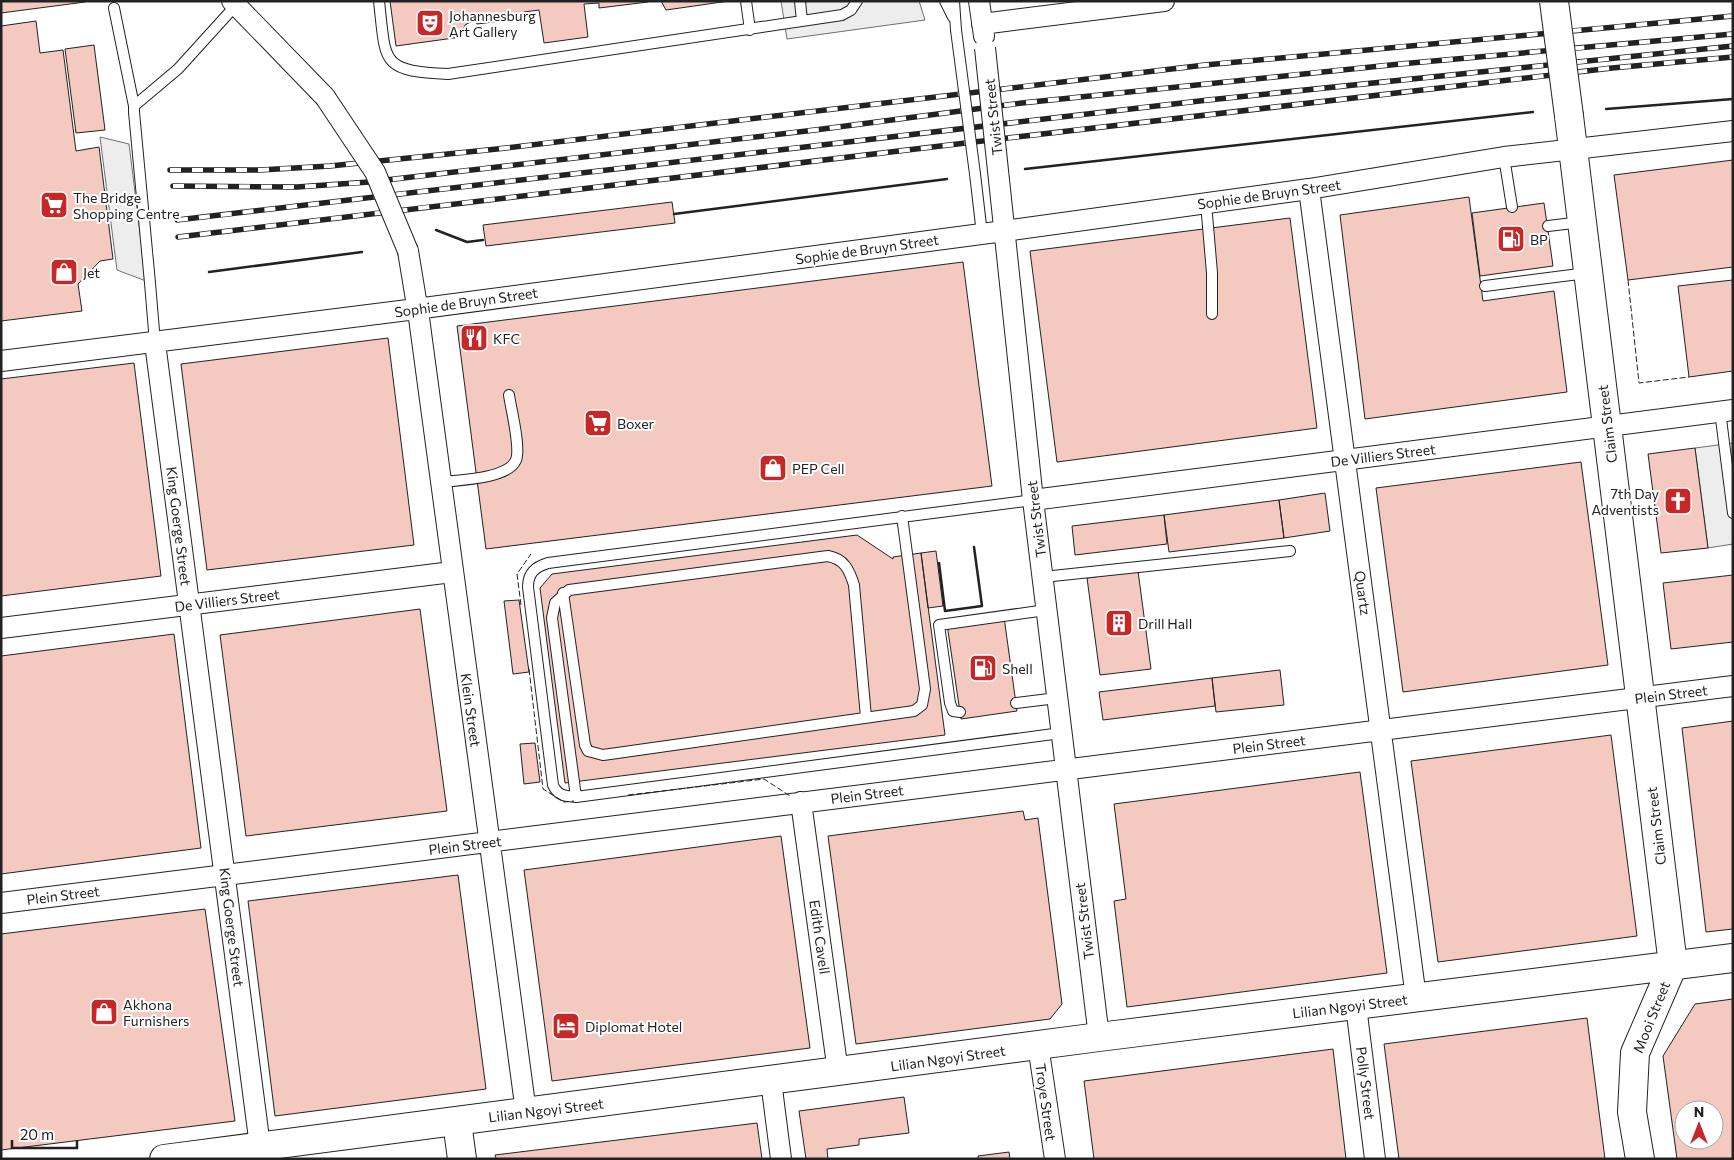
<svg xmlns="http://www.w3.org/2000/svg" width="1734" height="1160" font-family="Commissioner,sans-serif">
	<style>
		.parking { fill: #ededed; stroke: #6f6f6f }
		.building { fill: #f3c9c0; stroke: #222; fill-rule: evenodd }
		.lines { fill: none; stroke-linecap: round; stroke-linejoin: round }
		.lane-casing { stroke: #222; stroke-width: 12 }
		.street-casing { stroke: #222; stroke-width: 22 }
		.secondary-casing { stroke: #222; stroke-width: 30 }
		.lane { stroke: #fff; stroke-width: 10 }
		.street { stroke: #fff; stroke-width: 20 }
		.secondary { stroke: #fff; stroke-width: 28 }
		.rail-casing { stroke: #222; stroke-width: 5.5 }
		.rail { stroke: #fff; stroke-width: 4; stroke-dasharray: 11; stroke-linecap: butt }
		.lane-bridge-casing { stroke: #222; stroke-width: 12; stroke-linecap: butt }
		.street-bridge-casing { stroke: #222; stroke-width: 22; stroke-linecap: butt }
		.secondary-bridge-casing { stroke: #222; stroke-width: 30; stroke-linecap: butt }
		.lane-bridge { stroke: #fff; stroke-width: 10 }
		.street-bridge { stroke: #fff; stroke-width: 20 }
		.secondary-bridge { stroke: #fff; stroke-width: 28 }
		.fence { stroke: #222; stroke-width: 1; stroke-dasharray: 6 2.5; stroke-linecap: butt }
		.wall { stroke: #222; stroke-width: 2.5 }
		.labels { text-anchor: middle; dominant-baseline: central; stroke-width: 4; stroke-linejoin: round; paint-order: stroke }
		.poi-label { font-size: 14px; fill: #222; stroke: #fff; text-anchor: start }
		.street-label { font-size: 14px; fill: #222; stroke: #fff }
	</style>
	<rect width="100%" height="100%" fill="#fff"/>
	<!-- parking -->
	<path class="parking" d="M781,1H919L925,20L787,39Z
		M100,137L129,144L146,281L117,270Z
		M1733,443V544L1708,548L1695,448Z"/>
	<!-- building -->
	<path class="building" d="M1,1H85V2L1,13Z
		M390,1H648V2L599,8V3L584,4L588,37L544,43L539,10L524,12L525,18L477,24L476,19L465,25L461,37L396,46Z
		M661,1H729L666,10Z
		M36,21L40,53L63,50L76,151L99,147L113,259L100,261L78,284L82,311L1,321V26Z
		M94,45L105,130L76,133L65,49Z
		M1733,160V267L1628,280L1614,175Z
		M1469,197L1483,301L1554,291L1567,392L1365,419L1340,215Z
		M672,202L675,223L486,246L483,225Z
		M1544,203L1553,266L1480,276L1472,213Z
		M1290,218L1317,428L1057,462L1030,251Z
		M963,262L992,486L486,549L457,326Z
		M1733,280V371L1689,377L1678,286Z
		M388,338L414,545L207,570L181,364Z
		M134,363L161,576L1,596V379Z
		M1695,448L1708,548L1661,553L1648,454Z
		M1581,462L1608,665L1403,692L1376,488Z
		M1325,493L1330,531L1284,538L1279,500Z
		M1279,500L1284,538L1169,552L1164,515Z
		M1164,515L1167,544L1075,555L1072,526Z
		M857,535L893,559V557L921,553L945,735L565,783L540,588L552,574Z
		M936,551L943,606L928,608L921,553Z
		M1138,571L1151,669L1100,675L1087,578Z
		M1733,575V642L1671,649L1663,583Z
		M519,600L529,672L513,674L504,601Z
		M420,609L447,811L246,836L220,635Z
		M1004,617L1017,711L961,719L947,624Z
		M174,634L201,848L1,874V656Z
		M1280,670L1284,705L1216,712L1212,678Z
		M1212,678L1215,706L1103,720L1099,692Z
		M1733,721V929L1706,932L1682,728Z
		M1611,735L1637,936L1438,962L1411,761Z
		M535,743L540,782L524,784L520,744Z
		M1360,772L1387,973L1127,1007L1114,901L1126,899L1114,804Z
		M1023,811L1025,820L1038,818L1062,1004L1050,1019L856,1044L828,836Z
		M781,836L810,1048L552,1081L524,870Z
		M458,875L486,1089L275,1116L248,901Z
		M205,909L235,1121L1,1150V934Z
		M1733,999V1159H1677L1663,1056L1695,1004ZM1684,1110H1714V1140H1684Z
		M1587,1018L1605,1159H1399L1384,1044Z
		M1333,1049L1346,1159H1094L1084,1081Z
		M904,1097L909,1133L859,1139V1145L827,1149L828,1159H806L799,1111Z
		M757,1123L762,1159H496L495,1155Z
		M1009,1152L1010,1159H978V1156Z"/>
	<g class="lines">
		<defs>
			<path id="lane" d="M379,1C386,63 380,71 448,74L842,15L851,10L857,1
				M746,1L750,30
				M800,1L802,21
				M945,1L953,17
				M954,1L956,30
				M114,8L134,106
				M134,112V106L178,69L237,4
				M1504,157L1512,207
				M975,174L982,234
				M1206,203L1212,273V314
				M1548,226L1582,222
				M150,283L155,343
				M1485,286L1587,273
				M1720,411L1733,513
				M441,482C459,480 508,479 516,460C521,448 511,409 509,395
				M1033,500L548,563C535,567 528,573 528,587L553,785C558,796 565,796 576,797L1061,733
				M1043,577L1290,551
				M563,593L585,745L588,751L603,755L914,711L922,705L925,689L902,516
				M1016,703L1057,698
				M960,712L953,711L950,703L939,625L1046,610
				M576,797L552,618L555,603L569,590L828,556C844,559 849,569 854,585L866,717"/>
			<path id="street" d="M232,1L325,97
				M979,1L984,36
				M982,24L1164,1
				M999,180L1033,500L1099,1037
				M1309,189L1416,998
				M408,251L419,318L526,1112
				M155,343L260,1146
				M1,361L416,309L1004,231L1309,189L1504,157L1733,131
				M1033,500L1733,410
				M1,628L452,572
				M801,802L838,1072
				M1,903L1733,686
				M1356,1006L1375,1159
				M1038,1045L1055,1159
				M771,1081L781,1159"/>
			<path id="secondary" d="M1569,116L1673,965L1635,1053L1632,1112L1640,1159
				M457,1122L462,1159
				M164,1159L1099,1037L1733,958"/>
		</defs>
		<!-- lane casing -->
		<use href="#lane" class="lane-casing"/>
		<!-- street casing -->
		<use href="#street" class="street-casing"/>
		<!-- secondary casing -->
		<use href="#secondary" class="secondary-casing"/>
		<!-- lane -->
		<use href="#lane" class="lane"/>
		<!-- street -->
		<use href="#street" class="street"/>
		<!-- secondary -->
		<use href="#secondary" class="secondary"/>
		<defs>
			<path id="rail" d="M170,170H260L330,166L497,149L1205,65L1733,16
				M173,186L297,187L369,182L815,130L1022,103L1400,64L1733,34
				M177,220L1208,100L1733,46
				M178,237L1025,136L1612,68L1733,57"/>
		</defs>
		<!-- rail casing -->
		<use href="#rail" class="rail-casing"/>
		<!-- rail -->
		<use href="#rail" class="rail"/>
		<defs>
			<path id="lane-bridge" d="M956,30L975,174
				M134,112L150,283"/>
			<path id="street-bridge" d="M985,48L999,180
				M325,97L375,172L408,251"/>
			<path id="secondary-bridge" d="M1554,1L1569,116"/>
		</defs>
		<!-- lane-bridge casing -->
		<use href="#lane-bridge" class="lane-bridge-casing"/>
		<!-- street-bridge casing -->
		<use href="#street-bridge" class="street-bridge-casing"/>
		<!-- secondary-bridge casing -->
		<use href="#secondary-bridge" class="secondary-bridge-casing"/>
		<!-- lane-bridge -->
		<use href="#lane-bridge" class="lane-bridge"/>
		<!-- street-bridge -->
		<use href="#street-bridge" class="street-bridge"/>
		<!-- secondary-bridge -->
		<use href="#secondary-bridge" class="secondary-bridge"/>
		<!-- fence -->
		<path class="fence" d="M1628,280L1639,383L1689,377
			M521,605L517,574L531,554
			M529,669L543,789L564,802L574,801
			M628,795L764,779L790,796"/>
		<!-- wall -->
		<path class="wall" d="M1606,109L1733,99
			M1025,169L1533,112
			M674,214L947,179
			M436,230L467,242L483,240
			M209,272L362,252
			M939,563L945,611L982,606L974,547"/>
	</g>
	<!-- icons -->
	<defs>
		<symbol id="theatre-square" viewBox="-11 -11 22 22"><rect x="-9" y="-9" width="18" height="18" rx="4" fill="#c62828" stroke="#fff"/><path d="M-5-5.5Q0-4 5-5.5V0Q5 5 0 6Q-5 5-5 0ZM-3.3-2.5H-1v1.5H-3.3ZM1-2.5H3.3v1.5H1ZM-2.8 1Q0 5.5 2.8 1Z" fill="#fff"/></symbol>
		<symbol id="supermarket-square" viewBox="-11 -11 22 22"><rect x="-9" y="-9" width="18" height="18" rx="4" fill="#c62828" stroke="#fff"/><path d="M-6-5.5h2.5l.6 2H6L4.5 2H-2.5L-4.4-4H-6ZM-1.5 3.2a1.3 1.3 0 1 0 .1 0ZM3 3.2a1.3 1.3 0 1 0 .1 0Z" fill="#fff"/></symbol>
		<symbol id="fuel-square" viewBox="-11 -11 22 22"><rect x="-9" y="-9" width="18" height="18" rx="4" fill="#c62828" stroke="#fff"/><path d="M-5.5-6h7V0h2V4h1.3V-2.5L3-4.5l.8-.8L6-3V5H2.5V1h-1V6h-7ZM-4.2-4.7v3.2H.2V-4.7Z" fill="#fff"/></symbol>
		<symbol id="shop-square" viewBox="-11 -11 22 22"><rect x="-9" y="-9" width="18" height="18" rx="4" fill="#c62828" stroke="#fff"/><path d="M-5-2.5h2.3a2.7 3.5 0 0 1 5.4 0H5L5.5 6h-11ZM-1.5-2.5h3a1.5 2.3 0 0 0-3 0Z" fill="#fff"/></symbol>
		<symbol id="restaurant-square" viewBox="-11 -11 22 22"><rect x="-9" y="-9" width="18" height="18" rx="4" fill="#c62828" stroke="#fff"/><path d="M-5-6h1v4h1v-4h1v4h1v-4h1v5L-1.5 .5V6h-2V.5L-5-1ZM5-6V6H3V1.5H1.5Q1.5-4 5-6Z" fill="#fff"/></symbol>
		<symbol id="church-square" viewBox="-11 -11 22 22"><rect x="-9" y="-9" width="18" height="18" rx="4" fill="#c62828" stroke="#fff"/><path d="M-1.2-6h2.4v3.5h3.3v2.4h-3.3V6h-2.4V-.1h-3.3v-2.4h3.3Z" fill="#fff"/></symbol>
		<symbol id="building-square" viewBox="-11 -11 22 22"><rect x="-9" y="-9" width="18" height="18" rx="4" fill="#c62828" stroke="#fff"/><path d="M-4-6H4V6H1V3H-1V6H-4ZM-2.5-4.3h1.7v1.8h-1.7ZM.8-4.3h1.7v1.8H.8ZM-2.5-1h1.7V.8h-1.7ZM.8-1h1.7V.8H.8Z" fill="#fff"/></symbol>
		<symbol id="hotel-square" viewBox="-11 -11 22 22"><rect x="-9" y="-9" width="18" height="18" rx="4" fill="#c62828" stroke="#fff"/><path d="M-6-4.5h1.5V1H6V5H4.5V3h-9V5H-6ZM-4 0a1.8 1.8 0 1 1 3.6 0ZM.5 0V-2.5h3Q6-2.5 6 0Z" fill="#fff"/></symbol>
	</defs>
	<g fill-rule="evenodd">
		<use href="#theatre-square" x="414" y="7" width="32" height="32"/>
		<use href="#supermarket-square" x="38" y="189" width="32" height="32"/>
		<use href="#fuel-square" x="1495" y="223" width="32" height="32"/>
		<use href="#shop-square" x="48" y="256" width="32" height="32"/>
		<use href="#restaurant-square" x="458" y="322" width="32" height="32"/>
		<use href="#supermarket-square" x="582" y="407" width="32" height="32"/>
		<use href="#shop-square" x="757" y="452" width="32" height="32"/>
		<use href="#church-square" x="1662" y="485" width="32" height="32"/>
		<use href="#building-square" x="1103" y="607" width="32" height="32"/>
		<use href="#fuel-square" x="967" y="652" width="32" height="32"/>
		<use href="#shop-square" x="88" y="996" width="32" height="32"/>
		<use href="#hotel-square" x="550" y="1010" width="32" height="32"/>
	</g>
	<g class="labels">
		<!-- poi labels -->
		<g class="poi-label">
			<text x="449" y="15">Johannesburg<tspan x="449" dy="16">Art Gallery</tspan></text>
			<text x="73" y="197">The Bridge<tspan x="73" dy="16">Shopping Centre</tspan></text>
			<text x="1530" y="239">BP</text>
			<text x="83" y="272">Jet</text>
			<text x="493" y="338">KFC</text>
			<text x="617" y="423">Boxer</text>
			<text x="792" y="468">PEP Cell</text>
			<text x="1659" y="493" text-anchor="end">7th Day<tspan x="1659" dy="16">Adventists</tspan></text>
			<text x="1138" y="623">Drill Hall</text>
			<text x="1002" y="668">Shell</text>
			<text x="123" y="1004">Akhona<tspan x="123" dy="16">Furnishers</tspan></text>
			<text x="585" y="1026">Diplomat Hotel</text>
		</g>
		<!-- street labels -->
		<g class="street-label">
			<text transform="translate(993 117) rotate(-96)">Twist Street</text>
			<text transform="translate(1269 194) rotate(-8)">Sophie de Bruyn Street</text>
			<text transform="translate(867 249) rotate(-8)">Sophie de Bruyn Street</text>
			<text transform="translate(466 302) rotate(-8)">Sophie de Bruyn Street</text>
			<text transform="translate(1607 424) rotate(-97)">Claim Street</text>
			<text transform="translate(1383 455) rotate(-7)">De Villiers Street</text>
			<text transform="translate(1036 519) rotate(-97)">Twist Street</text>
			<text transform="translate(179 526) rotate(83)">King Goerge Street</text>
			<text transform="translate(1363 593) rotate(82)">Quartz</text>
			<text transform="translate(227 600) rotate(-7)">De Villiers Street</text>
			<text transform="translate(1671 694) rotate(-7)">Plein Street</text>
			<text transform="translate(471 710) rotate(82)">Klein Street</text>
			<text transform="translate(1269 744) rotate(-7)">Plein Street</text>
			<text transform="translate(867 794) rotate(-7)">Plein Street</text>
			<text transform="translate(1656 826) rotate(-97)">Claim Street</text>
			<text transform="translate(465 845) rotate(-7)">Plein Street</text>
			<text transform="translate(63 895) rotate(-7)">Plein Street</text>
			<text transform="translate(1084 921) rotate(-97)">Twist Street</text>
			<text transform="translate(232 927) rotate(83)">King Goerge Street</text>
			<text transform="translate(820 937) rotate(82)">Edith Cavell</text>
			<text transform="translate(1350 1006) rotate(-7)">Lilian Ngoyi Street</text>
			<text transform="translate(1651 1017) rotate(-68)">Mooi Street</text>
			<text transform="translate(948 1058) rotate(-8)">Lilian Ngoyi Street</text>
			<text transform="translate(1366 1083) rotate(83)">Polly Street</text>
			<text transform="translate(1046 1102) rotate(82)">Troye Street</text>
			<text transform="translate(546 1110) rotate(-7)">Lilian Ngoyi Street</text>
		</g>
	</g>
	<!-- border -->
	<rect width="1734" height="1160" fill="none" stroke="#222222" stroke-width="5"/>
	<!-- north arrow -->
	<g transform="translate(1699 1125)"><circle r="24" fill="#ffffff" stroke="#a7a7a7"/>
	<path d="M0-4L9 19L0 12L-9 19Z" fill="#c62828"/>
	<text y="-8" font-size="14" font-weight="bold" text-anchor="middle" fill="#222222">N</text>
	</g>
	<!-- scale -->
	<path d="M12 1140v8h65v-8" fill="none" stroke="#222222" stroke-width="2.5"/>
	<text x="20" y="1140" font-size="15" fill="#222222" stroke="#ffffff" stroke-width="4" paint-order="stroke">20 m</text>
</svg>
